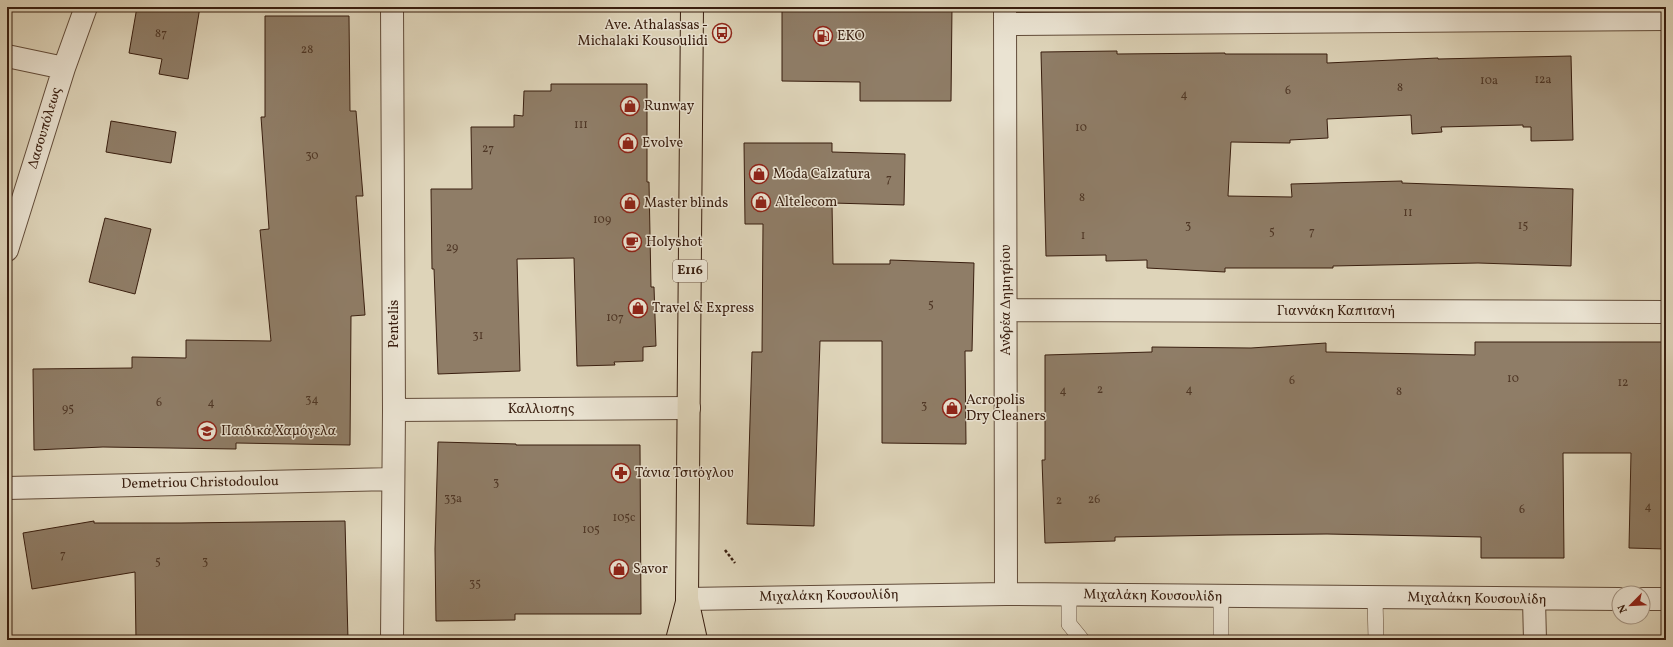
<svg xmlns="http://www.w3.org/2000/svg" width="1673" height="647" font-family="Vollkorn,serif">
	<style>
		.building { fill: #8f7d67; stroke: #391e0f }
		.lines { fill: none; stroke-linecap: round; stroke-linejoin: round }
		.service-casing { stroke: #624c3a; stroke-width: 16 }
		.minor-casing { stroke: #624c3a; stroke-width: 24 }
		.primary-casing { stroke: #391e0f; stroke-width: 24 }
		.path { stroke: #391e0f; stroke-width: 2.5; stroke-dasharray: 3 2; stroke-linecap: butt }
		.service { stroke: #eae3d2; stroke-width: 15 }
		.minor { stroke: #eae3d2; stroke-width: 22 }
		.primary { stroke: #ded4b9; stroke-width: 22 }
		.labels { text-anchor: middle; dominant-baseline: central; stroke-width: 3; stroke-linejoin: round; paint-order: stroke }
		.number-label { font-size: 12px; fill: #4e3625 }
		.shield { fill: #eae3d2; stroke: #6e594a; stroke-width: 1 }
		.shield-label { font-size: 13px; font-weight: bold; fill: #391e0f }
		.poi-label { font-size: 14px; fill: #391e0f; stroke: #eae3d2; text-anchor: start }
		.street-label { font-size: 14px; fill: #391e0f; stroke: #eae3d2 }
	</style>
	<rect width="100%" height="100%" fill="#ded4b9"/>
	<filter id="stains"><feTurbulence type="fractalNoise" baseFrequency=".005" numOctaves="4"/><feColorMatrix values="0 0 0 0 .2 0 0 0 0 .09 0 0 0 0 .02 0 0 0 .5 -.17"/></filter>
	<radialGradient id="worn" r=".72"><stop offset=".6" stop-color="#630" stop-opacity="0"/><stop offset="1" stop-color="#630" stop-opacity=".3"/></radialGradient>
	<!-- building -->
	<path class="building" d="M137,7H200L188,79L159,74L162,59L129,53Z
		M782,7H952L951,101H860V82L782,81Z
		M265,16H349L350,111H356L363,196H356L365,315L351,316L350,445L236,443V449L103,447L34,450L33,369L132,368V357L186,358V340L271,341L260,230L269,229L261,117H265Z
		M1117,51V54L1225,53V54H1327V63L1438,58V59L1571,56L1573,140L1531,141V127H1523V125L1441,127L1442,132L1412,134L1411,115L1327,119L1328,138L1290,140V143L1231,142L1228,196L1292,197L1291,184L1402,181V183L1573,189L1571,266L1478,263L1333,266V268H1225V272L1147,268V260L1106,261V255L1046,256L1041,52Z
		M551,84H647V182H649L651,287H654L656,346L643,347V361L614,362L615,365L577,366L574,258L517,259L520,371L438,374L434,269H432L431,189H472L471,127H514V115L523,116L524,91H551Z
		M111,121L176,132L171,163L106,152Z
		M744,143H832V152L905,154L904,205L832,203L833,264H890V260L974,263L972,351H965L966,444L882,443V341H820L814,526L747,524L752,352H762L763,224H745Z
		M105,218L151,229L135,294L89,282Z
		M1475,342H1666V549L1629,548L1631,453H1563L1564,558H1481V537L1327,534L1227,535L1115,537V541L1045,543L1042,460H1045V355L1152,352V347L1251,348L1326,343V352L1475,355Z
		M438,442L516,444V445H640L641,614H515V620L436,621L435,549Z
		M94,521V523H181L345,521L348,640H136L135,572L32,589L23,533Z"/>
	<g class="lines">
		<defs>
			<path id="service" d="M1069,594V624L1082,640
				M1221,596V640
				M1375,598L1376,640"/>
			<path id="minor" d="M392,7L394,410L392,640
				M1005,7L1006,594
				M1005,24L1666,19
				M7,56L64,68
				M7,250L64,68L86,7
				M1006,310L1666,312
				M394,410L689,408
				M7,488L393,479
				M687,599L1006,594L1619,599
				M1643,599H1666
				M1534,600L1535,640"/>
			<path id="primary" d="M692,7L687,599L696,640
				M677,640L687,602"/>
		</defs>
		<!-- service casing -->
		<use href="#service" class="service-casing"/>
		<!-- minor casing -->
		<use href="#minor" class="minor-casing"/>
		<!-- primary casing -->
		<use href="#primary" class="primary-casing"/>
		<!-- path -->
		<path class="path" d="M725,550L735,563"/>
		<!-- service -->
		<use href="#service" class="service"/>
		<!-- minor -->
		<use href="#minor" class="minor"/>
		<!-- primary -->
		<use href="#primary" class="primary"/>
	</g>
	<!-- icons -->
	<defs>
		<symbol id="bus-ring" viewBox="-11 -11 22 22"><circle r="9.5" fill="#eae3d2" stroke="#8f2418" stroke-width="1.5"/><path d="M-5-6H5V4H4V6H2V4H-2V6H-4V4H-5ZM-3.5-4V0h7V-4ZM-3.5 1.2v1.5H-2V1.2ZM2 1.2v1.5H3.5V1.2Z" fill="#8f2418"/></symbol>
		<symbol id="fuel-ring" viewBox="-11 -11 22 22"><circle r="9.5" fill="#eae3d2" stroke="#8f2418" stroke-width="1.5"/><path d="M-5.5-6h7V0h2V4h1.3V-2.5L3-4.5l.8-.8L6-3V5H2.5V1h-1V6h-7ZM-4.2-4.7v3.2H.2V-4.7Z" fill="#8f2418"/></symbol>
		<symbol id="shop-ring" viewBox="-11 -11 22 22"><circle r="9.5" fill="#eae3d2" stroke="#8f2418" stroke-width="1.5"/><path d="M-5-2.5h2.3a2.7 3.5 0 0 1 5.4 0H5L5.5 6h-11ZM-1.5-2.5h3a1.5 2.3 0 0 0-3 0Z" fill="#8f2418"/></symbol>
		<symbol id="cafe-ring" viewBox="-11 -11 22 22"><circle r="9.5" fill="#eae3d2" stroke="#8f2418" stroke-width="1.5"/><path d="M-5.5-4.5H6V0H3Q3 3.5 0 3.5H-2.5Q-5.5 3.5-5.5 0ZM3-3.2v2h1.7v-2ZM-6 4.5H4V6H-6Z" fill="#8f2418"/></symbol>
		<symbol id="school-ring" viewBox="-11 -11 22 22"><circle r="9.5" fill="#eae3d2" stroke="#8f2418" stroke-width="1.5"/><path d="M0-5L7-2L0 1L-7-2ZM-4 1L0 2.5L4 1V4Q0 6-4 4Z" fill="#8f2418"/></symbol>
		<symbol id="pharmacy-ring" viewBox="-11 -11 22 22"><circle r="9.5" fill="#eae3d2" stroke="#8f2418" stroke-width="1.5"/><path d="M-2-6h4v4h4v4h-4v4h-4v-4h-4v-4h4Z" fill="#8f2418"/></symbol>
	</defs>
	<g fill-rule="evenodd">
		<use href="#bus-ring" x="711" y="22" width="22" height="22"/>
		<use href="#fuel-ring" x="812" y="25" width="22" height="22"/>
		<use href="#shop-ring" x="619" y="95" width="22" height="22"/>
		<use href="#shop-ring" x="617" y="132" width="22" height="22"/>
		<use href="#shop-ring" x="748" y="163" width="22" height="22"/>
		<use href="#shop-ring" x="750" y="191" width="22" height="22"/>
		<use href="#shop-ring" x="619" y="192" width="22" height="22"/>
		<use href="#cafe-ring" x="621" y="231" width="22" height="22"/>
		<use href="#shop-ring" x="627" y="297" width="22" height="22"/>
		<use href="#shop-ring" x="941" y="397" width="22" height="22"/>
		<use href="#school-ring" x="196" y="420" width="22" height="22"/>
		<use href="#pharmacy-ring" x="610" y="462" width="22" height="22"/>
		<use href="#shop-ring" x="608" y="558" width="22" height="22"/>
	</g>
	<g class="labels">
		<!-- number labels -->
		<g class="number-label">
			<text x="161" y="34">87</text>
			<text x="307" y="50">28</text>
			<text x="1543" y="80">12a</text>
			<text x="1489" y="81">10a</text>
			<text x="1400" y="88">8</text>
			<text x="1288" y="91">6</text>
			<text x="1184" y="95">4</text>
			<text x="581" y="125">111</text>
			<text x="1081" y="128">10</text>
			<text x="488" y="149">27</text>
			<text x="312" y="156">30</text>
			<text x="889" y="179">7</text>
			<text x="1082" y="198">8</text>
			<text x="1408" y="213">11</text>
			<text x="602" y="220">109</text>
			<text x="1188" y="226">3</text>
			<text x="1523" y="226">15</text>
			<text x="1272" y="232">5</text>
			<text x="1312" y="232">7</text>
			<text x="1083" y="236">1</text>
			<text x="452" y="248">29</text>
			<text x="931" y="305">5</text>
			<text x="615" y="318">107</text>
			<text x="478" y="336">31</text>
			<text x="1513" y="379">10</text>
			<text x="1292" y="381">6</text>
			<text x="1623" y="383">12</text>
			<text x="1100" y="390">2</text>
			<text x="1189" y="390">4</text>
			<text x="1063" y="391">4</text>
			<text x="1399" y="392">8</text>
			<text x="312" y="400">34</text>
			<text x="159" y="403">6</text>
			<text x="211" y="403">4</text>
			<text x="924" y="406">3</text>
			<text x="68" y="409">95</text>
			<text x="496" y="483">3</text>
			<text x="453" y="499">33a</text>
			<text x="1094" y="500">26</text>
			<text x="1059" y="501">2</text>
			<text x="1648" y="507">4</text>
			<text x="1522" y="510">6</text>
			<text x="624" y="518">105c</text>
			<text x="591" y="530">105</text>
			<text x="63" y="555">7</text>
			<text x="158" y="562">5</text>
			<text x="205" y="562">3</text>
			<text x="475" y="584">35</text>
		</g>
		<!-- shield labels -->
		<rect class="shield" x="673" y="260" width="34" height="22" rx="3"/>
		<g class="shield-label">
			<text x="690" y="271">E116</text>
		</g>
		<!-- poi labels -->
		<g class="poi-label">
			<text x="708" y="25" text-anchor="end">Ave. Athalassas -<tspan x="708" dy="16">Michalaki Kousoulidi</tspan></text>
			<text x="837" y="36">EKO</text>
			<text x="644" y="106">Runway</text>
			<text x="642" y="143">Evolve</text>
			<text x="773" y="174">Moda Calzatura</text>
			<text x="775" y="202">Altelecom</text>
			<text x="644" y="203">Master blinds</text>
			<text x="646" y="242">Holyshot</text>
			<text x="652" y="308">Travel &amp; Express</text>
			<text x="966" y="400">Acropolis<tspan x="966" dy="16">Dry Cleaners</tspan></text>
			<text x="221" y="431">Παιδικά Χαμόγελα</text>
			<text x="635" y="473">Τάνια Τσιτόγλου</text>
			<text x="633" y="569">Savor</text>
		</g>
		<!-- street labels -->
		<g class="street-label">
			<text transform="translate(45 128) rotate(-73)">Δασουπόλεως</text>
			<text transform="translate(1006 300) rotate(-90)">Ανδρέα Δημητρίου</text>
			<text x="1336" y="311">Γιαννάκη Καπιτανή</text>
			<text transform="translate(394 324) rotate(-90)">Pentelis</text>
			<text x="541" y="409">Καλλιοπης</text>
			<text transform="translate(200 483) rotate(-1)">Demetriou Christodoulou</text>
			<text transform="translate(829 596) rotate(-1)">Μιχαλάκη Κουσουλίδη</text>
			<text transform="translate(1153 596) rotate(1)">Μιχαλάκη Κουσουλίδη</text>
			<text transform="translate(1477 599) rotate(1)">Μιχαλάκη Κουσουλίδη</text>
		</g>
	</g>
	<!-- margin -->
	<rect width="1673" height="647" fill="none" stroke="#ded4b9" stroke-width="24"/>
	<rect x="8" y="8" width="1657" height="631" fill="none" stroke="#391e0f" stroke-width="2"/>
	<rect x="12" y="12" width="1649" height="623" fill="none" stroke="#391e0f"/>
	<!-- north arrow -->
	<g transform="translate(1631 605) rotate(246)"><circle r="19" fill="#eae3d2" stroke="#a39484"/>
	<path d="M0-3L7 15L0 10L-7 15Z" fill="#8f2418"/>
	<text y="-6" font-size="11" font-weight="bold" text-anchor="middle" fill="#391e0f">N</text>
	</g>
	<rect width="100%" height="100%" filter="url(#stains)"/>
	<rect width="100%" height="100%" fill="url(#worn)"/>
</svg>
